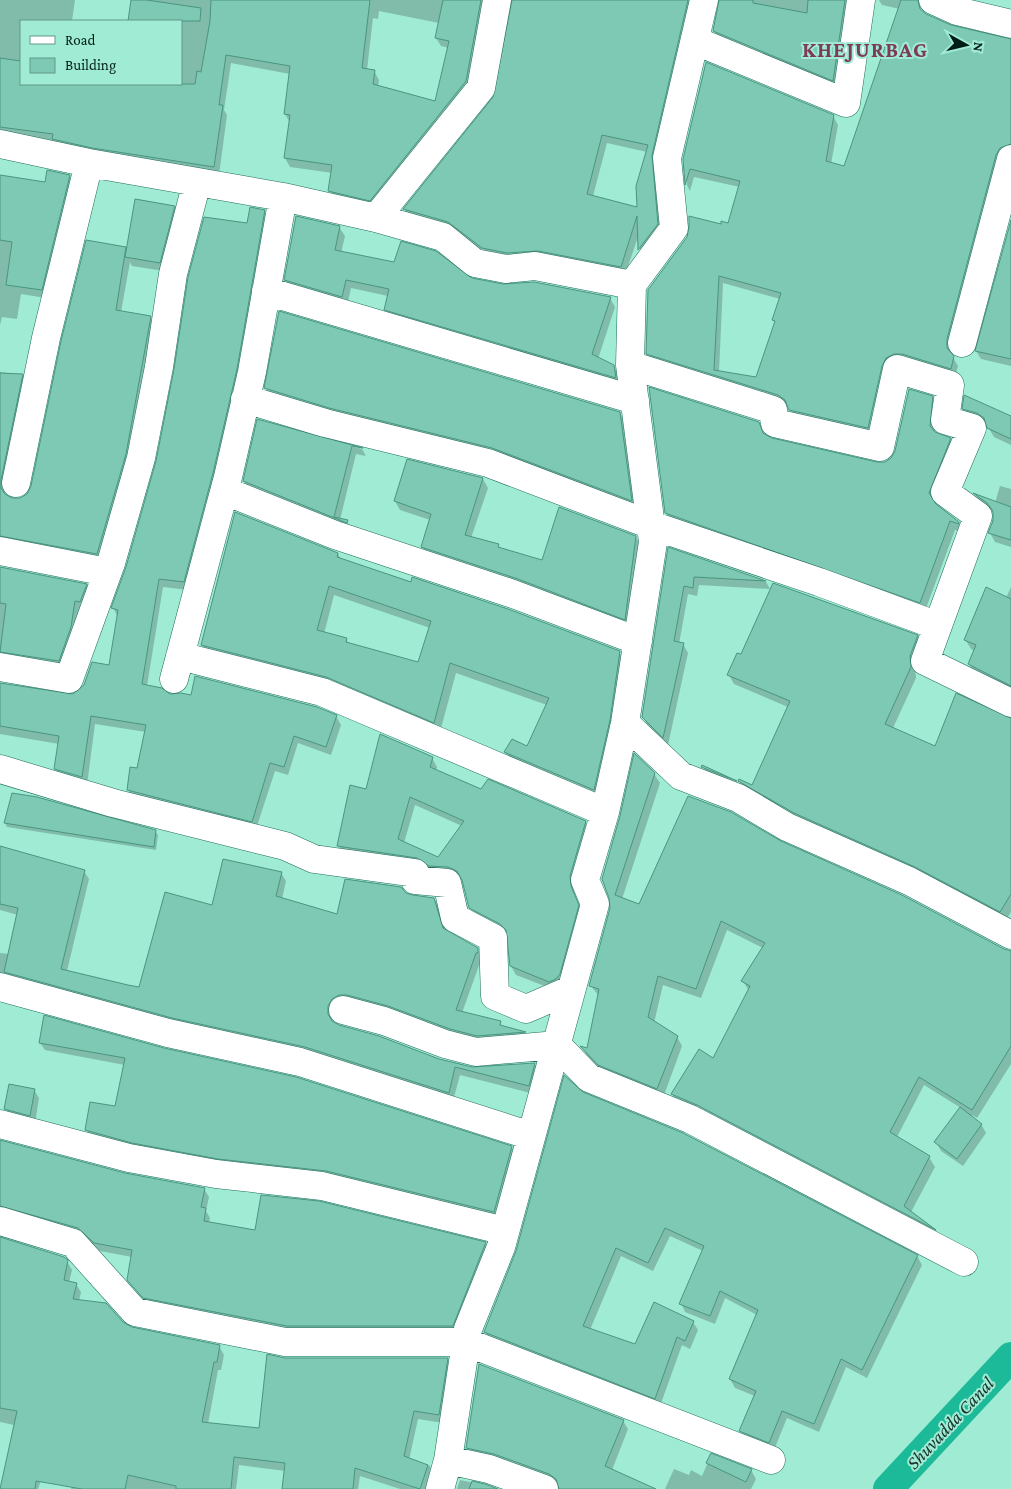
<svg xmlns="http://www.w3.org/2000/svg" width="1011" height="1489" font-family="'Crimson Pro',serif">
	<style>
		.shadow { fill: #0003; fill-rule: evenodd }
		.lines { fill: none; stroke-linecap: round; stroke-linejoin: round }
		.canal { stroke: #1dba99; stroke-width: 30 }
		.building { fill: #7ec9b3; stroke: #4a9580; fill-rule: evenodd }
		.street-casing { stroke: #1f6e5c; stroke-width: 29 }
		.street { stroke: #fff; stroke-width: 28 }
		.labels { text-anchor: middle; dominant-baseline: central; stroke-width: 4; stroke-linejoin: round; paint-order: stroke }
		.water-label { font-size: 19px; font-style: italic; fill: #15322a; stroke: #a0ebd4 }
		.district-label { font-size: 22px; font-weight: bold; letter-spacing: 1px; fill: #7e3b59; stroke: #a0ebd4 }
	</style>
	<rect width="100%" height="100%" fill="#a0ebd4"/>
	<!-- shadow -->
	<path class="shadow" d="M0,0H75L72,21H21V84H181V21H129L132,0H489L471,90L375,209L334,200L330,191L333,173L290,167L285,158L290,123L285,114L290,74L231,63L224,110L227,115L219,175L0,138ZM379,11L439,23L436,38L441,46L449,48L436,102L378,87L379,80L374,71L367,70L373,18L378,19Z
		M513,0H696L662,233L644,257L640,250L639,234L625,275L488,257L409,218L405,210L497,92ZM607,143L647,152L638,209L593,196Z
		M720,0H853L838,89L719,39L714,31Z
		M879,0H902L900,9L882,5Z
		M953,27L1011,40V153L951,348V354L958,366L955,377L907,362L873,436L795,418L789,407L784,403L652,362L647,353L722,226L729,224L740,187L694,177L690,191L687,185L684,159L833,116L838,125L831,164L845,167ZM723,283L780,299L773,320L775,324L757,378L719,372Z
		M0,176L46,184L69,176L74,184L46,298L21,294L17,319L2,317L0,325Z
		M174,207L179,215L164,271L132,266L130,262L121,312L150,317L155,326L130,463L102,562L0,545V372L22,375L27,383L5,489V496L13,500L22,499L29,494L125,248L128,252Z
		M264,211L269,219L241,378L188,590L163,587L147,686L170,695L336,716L341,725L331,755L298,743L288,775L275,771L256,829L133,799L128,790L138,769L146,732L95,724L87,785L60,777L55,769L59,744L0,734V684L73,695L110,667L118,617L113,608L248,225Z
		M339,227L345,236L341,253L503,286L610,298L615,307L598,359L614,366L619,376L620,387L391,319L385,309L388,296L351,288L347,306L291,289L285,280Z
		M1011,229V366L981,359L976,351Z
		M266,388L620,413L626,424L637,511L272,399Z
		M932,397L937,406L935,433L950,439L955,448L934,503L958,523L964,532L955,530L925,611L672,522L666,513L758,423L765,436L771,439L877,464L886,463L892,459Z
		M964,409L1011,417V445L994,437L987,425L969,418Z
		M258,421L362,449L366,456L356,454L340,520L347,522L352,530L249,490L244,481Z
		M483,479L488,488L471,538L498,545L500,549L543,562L636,537L641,546L630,627L427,556L422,547L430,520L400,510L395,501Z
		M1000,486L1011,489V547L995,542L990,533L994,513L980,503L976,496L995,503Z
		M669,549L766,582L770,589L699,585L697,596L688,594L679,644H683L688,653L668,745L648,726L643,717Z
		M338,554L341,559L619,652L625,662L599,799L511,762L505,752L528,748L547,705L456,673L440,732L208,655L202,645ZM334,595L430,628L419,663L349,644L346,639L324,634Z
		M0,568L86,585L91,593L85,610L80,609L76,636L63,669L0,660Z
		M1011,587V693L975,674L969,664L975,651L971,649L965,639L1006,598Z
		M917,636L922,646L915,666L916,678L893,728L935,748L1011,719V912L1006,920L801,822L745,791L740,781L752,787L788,707L734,684L729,675L741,656Z
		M432,758L437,767L436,771L482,791L585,822L590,831L574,886L575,896L583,915L564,984L555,990L516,975L511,966L507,933L475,916L470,907L463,880L454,876L344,855L338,846L351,786L367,791ZM415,805L462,826L439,859L404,843Z
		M703,766L736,782L740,788L708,776Z
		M654,774L660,783L622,899L639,906L780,842L1003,950L1011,952V1064L977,1118L972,1115L971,1117L981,1124L986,1133L963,1166L941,1151L936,1142L961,1108L924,1085L897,1137L929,1157L935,1167L911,1212L936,1230L939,1236L678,1104L672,1094L714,1059L749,991L743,981L763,948L727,930L701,998L663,985L654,1023L677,1037L682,1046L663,1098L605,1074L587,1056L583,1048L588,1050L599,996L590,985L611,908V898Z
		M5,823L155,831L158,835L156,850L7,827Z
		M0,847L84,871L89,879L67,971L140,988L212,906L281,873L286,881L282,899L338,916L405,894L434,899L439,907L445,931L477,949L482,957L462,1013L500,1022L502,1027L525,1033L529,1040L483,1044L332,1015V1023L439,1060L472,1068L535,1064L539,1072L534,1094L460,1075L453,1101L0,981V953L10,954L18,915L0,910Z
		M45,1017L512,1147L516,1155L498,1219L91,1138L87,1130L116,1108L125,1065L45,1050L40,1043Z
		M34,1090L39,1098L35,1124L11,1118L6,1109Z
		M582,1093L917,1256L922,1265L867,1378L846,1367L819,1432L787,1418L774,1450L745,1439L740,1431L755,1396L735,1388L730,1379L757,1315L725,1298L715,1324L685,1312L681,1303L703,1251L670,1236L653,1271L621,1256L590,1330L635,1346L693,1322L698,1330L690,1349L682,1345L660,1406L490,1341L485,1332Z
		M0,1141L125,1174L204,1189L209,1197L206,1211L210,1218L209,1224L256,1231L485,1244L490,1252L457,1335H292L149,1306L129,1280L132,1257L100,1251L84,1236L0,1215Z
		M0,1239L67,1261L72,1270L69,1283L76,1284L81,1292L79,1301L132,1329L219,1346L224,1355L221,1370H218L208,1424L260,1430L285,1359H447L452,1367L443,1423L418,1419L409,1460L430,1466L434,1475L432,1489H400L360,1476L358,1489H284L285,1471L239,1465L236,1489H71L94,1395L74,1389L38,1489H16L4,1478L14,1425L0,1422Z
		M623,1421L628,1429L612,1470L653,1489H560L555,1483L472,1456L467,1448Z
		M711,1455L751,1470L756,1479L751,1489H665L674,1469L689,1475L691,1470L702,1476Z
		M460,1480L484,1485L495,1489H457Z"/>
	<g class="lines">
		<!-- canal -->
		<path class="canal" d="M888,1489L1011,1357"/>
	</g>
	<!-- building -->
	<path class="building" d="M131,0H147L201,8L200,21H128Z
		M211,0H370L362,68L375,70L373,84L435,101L449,41L435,38L443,0H481L466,81L370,201L328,191L332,165L284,158L290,115L284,114L290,66L226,55L219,105H223L214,167L92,148L52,139L53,134L0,127V58L21,61V84H195L197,71L201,72L210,21Z
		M512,0H688L652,155L658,224L638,250L637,216L621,267L538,251L507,253L482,248L448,222L403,209L493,97ZM602,135L648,145L636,186L637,207L587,194Z
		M719,0H753V3L807,13L808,0H845L833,81L713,31Z
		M901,0H918L920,9L926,14L951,25L1011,39V144L1000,148L996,155L947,339V348L954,356L951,369L902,354H894L886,358L882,366L868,428L789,410L785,400L778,395L646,354L648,290L687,237L689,227V216L721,224V221L728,223L740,181L690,169L685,185L683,159L706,62L834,115L826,161L844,166ZM719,276L781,293L772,320L775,321L756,377L714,370Z
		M47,170L70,175L42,290L6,285L12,242L0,240V175L45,182Z
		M135,199L175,206L160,263L125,257Z
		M250,207L265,210L237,369L213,473L184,582L159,579L142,684L162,688L170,694L181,693L191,695L195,676L317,707L337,715L326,747L294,736L284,767L270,763L252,822L127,790L130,767L137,768L146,725L91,716L82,777L54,769L59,736L0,726V683L73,694L84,685L92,662L109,665L118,610L111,608L126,567L156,461L174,369L188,277L204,217L247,223Z
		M296,216L340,226L335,250L394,262L401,241L436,251L472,278L503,284L534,282L611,297L592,354L614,365L616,378L384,310L389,289L346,280L342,297L284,280Z
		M1011,220V359L975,351Z
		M86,240L126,247L116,310L151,316L126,454L97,554L0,536V373L23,374L1,480V488L5,494L12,498H20L27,494L31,486L61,341Z
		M279,311L620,412L632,501L492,448L329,408L264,388Z
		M649,387L759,422L763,433L772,438L877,462H885L891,458L895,451L909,389L933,396L930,426L935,432L951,438L929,493L936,504L959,522V524L950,521L920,603L665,513Z
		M964,395L1011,416V439L987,428L984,418L977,413L962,409Z
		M257,419L363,448L352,446L334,517L348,520L347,523L243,481Z
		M407,459L483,478L465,535L499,544L498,547L542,560L559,507L636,536L625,620L518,579L421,547L431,514L394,501Z
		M973,493L1011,507V540L988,533L993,521V511L987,503Z
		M235,512L338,553L337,557L411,582L412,577L508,609L620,651L610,720L594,790L504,752L512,739L527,746L549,698L450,663L434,723L326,677L201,645ZM329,586L431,621L418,662L346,642L347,638L317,630Z
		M668,547L766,581L694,577L693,588L684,586L674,641L684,643L663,738L642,717Z
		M0,567L87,584L80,602L75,601L71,627L59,661L0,652L6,604L0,603Z
		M773,583L918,635L910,656L911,667L885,724L935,746L956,693L1011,718V894L1000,912L915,867L794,813L738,781L739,779L752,785L790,701L727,675L737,653L741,654Z
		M986,587L1011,599V686L968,664L976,645L964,640Z
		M380,734L433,757L430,767L481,789L488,779L586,821L570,876L571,886L579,905L560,974L556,979L549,982L510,966L506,930L500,924L469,908L462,880L457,871L448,867L429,866L417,858L337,846L350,785L366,789ZM410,797L464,821L438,857L398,839Z
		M634,753L655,773L615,895L639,904L688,796L731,812L781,841L902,895L1004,949L1011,951V1046L972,1110L919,1077L890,1132L930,1156L904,1206L936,1230L697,1105L671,1094L699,1049L713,1058L750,986L741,981L765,943L721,921L696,989L658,976L648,1017L678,1036L657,1089L598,1065L580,1046L587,1048L599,989L589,986L610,908L609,898L602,879L620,816Z
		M702,765L737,781L701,767Z
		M12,793L37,797L156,830L154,847L4,823Z
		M0,846L85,870L61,969L128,985L139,987L165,892L212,905L223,859L282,872L276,896L337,914L345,879L401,887L406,893L413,895L434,898L443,928L478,948V953H476L456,1010L501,1021L500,1025L526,1032L477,1036L450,1029L388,1006L347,995H339L332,999L328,1006V1014L332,1021L339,1025L379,1036L439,1059L472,1067L535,1063L529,1086L455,1067L449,1093L305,1047L172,1018L4,972L18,908L0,904Z
		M44,1015L164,1048L296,1077L512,1146L494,1212L326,1171L218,1159L132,1143L85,1130L90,1102L115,1106L125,1058L39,1043Z
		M564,1075L583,1092L683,1133L918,1255L862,1370L841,1359L814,1424L782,1411L769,1443L739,1431L756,1391L729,1379L758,1310L720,1291L710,1316L679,1304L704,1246L665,1228L648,1263L616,1248L583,1326L635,1344L654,1302L694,1321L685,1341L677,1337L655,1399L484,1332L516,1251Z
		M9,1084L35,1089L30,1116L4,1109Z
		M960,1107L982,1124L957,1159L934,1142Z
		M0,1140L125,1173L205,1188L201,1207L206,1208L204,1221L255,1230L261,1195L319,1201L486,1242L453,1326H287L143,1298L127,1280L132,1250L94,1243L78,1228L0,1206Z
		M0,1237L64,1257L68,1260L64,1280L77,1283L73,1299L106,1303L123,1322L132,1327L220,1345L217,1362H214L202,1422L259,1428L267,1354L285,1358H448L439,1415L414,1411L404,1456L428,1465L420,1489L355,1468L353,1489H282L285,1463L234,1457L231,1489H176V1486L128,1475L125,1489H82L36,1481L35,1489H0L17,1411L0,1408Z
		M479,1364L624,1420L605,1466L656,1489H559L556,1479L549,1474L494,1454L466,1448Z
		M711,1453L752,1469L746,1482L706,1463Z
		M472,1481L485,1484L498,1489H469Z"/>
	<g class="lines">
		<defs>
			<path id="street" d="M933,0L957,11L1011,24
				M696,41L846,103L861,0
				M0,144L89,163L283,197L376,218L443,237L475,263L506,269L535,266L632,285
				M376,218L481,88L497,0
				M266,291L635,400
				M962,343L1011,159
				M630,365L773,410L775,423L880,447L897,369L950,385L945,420L972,428L945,492L978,516L925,661L1011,703
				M245,399L325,423L488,463L651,525L819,582L938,626
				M16,483L46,338L89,163
				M225,491L335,535L513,594L638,641
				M0,551L107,572
				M180,656L322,692L605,812
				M0,667L69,679L111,563L141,458L159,367L173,274L197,182
				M174,679L228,477L252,372L283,197
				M625,723L681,776L738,798L787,827L909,881L1011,935
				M0,769L113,803L285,846L314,859L415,873V880L447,883L455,918L493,938L495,996L526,1009L570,990
				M0,987L168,1033L300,1062L531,1136
				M343,1010L384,1021L445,1044L476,1052L557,1045L589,1078L690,1119L964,1262
				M0,1124L129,1158L216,1174L322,1186L505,1231
				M0,1221L73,1243L135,1312L285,1342H466L771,1460
				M448,1460L489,1469L544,1489
				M440,1489L448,1460L468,1329L501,1247L595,904L585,880L605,812L625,723L653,542L630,365L632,285L674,228L667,158L704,0"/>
		</defs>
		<!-- street casing -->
		<use href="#street" class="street-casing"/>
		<!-- street -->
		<use href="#street" class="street"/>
	</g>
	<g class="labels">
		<!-- water labels -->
		<g class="water-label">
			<text transform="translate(950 1423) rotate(-47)">Shuvadda Canal</text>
		</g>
		<!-- district labels -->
		<g class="district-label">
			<text x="865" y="49">KHEJURBAG</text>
		</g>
	</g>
	<!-- legend -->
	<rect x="20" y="20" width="162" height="65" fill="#a0ebd4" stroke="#609988"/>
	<rect x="30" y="36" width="25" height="8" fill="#ffffff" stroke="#609988"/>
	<text x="65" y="45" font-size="15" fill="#001e17">Road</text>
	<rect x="30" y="58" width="25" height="15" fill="#7ec9b3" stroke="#609988"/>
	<text x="65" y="70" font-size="15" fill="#001e17">Building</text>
	<!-- north arrow -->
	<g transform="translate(966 45) rotate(98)" stroke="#a0ebd4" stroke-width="4" paint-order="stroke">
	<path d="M0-4L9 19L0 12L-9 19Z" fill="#001e17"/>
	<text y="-8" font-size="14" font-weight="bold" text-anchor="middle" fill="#001e17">N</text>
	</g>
</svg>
